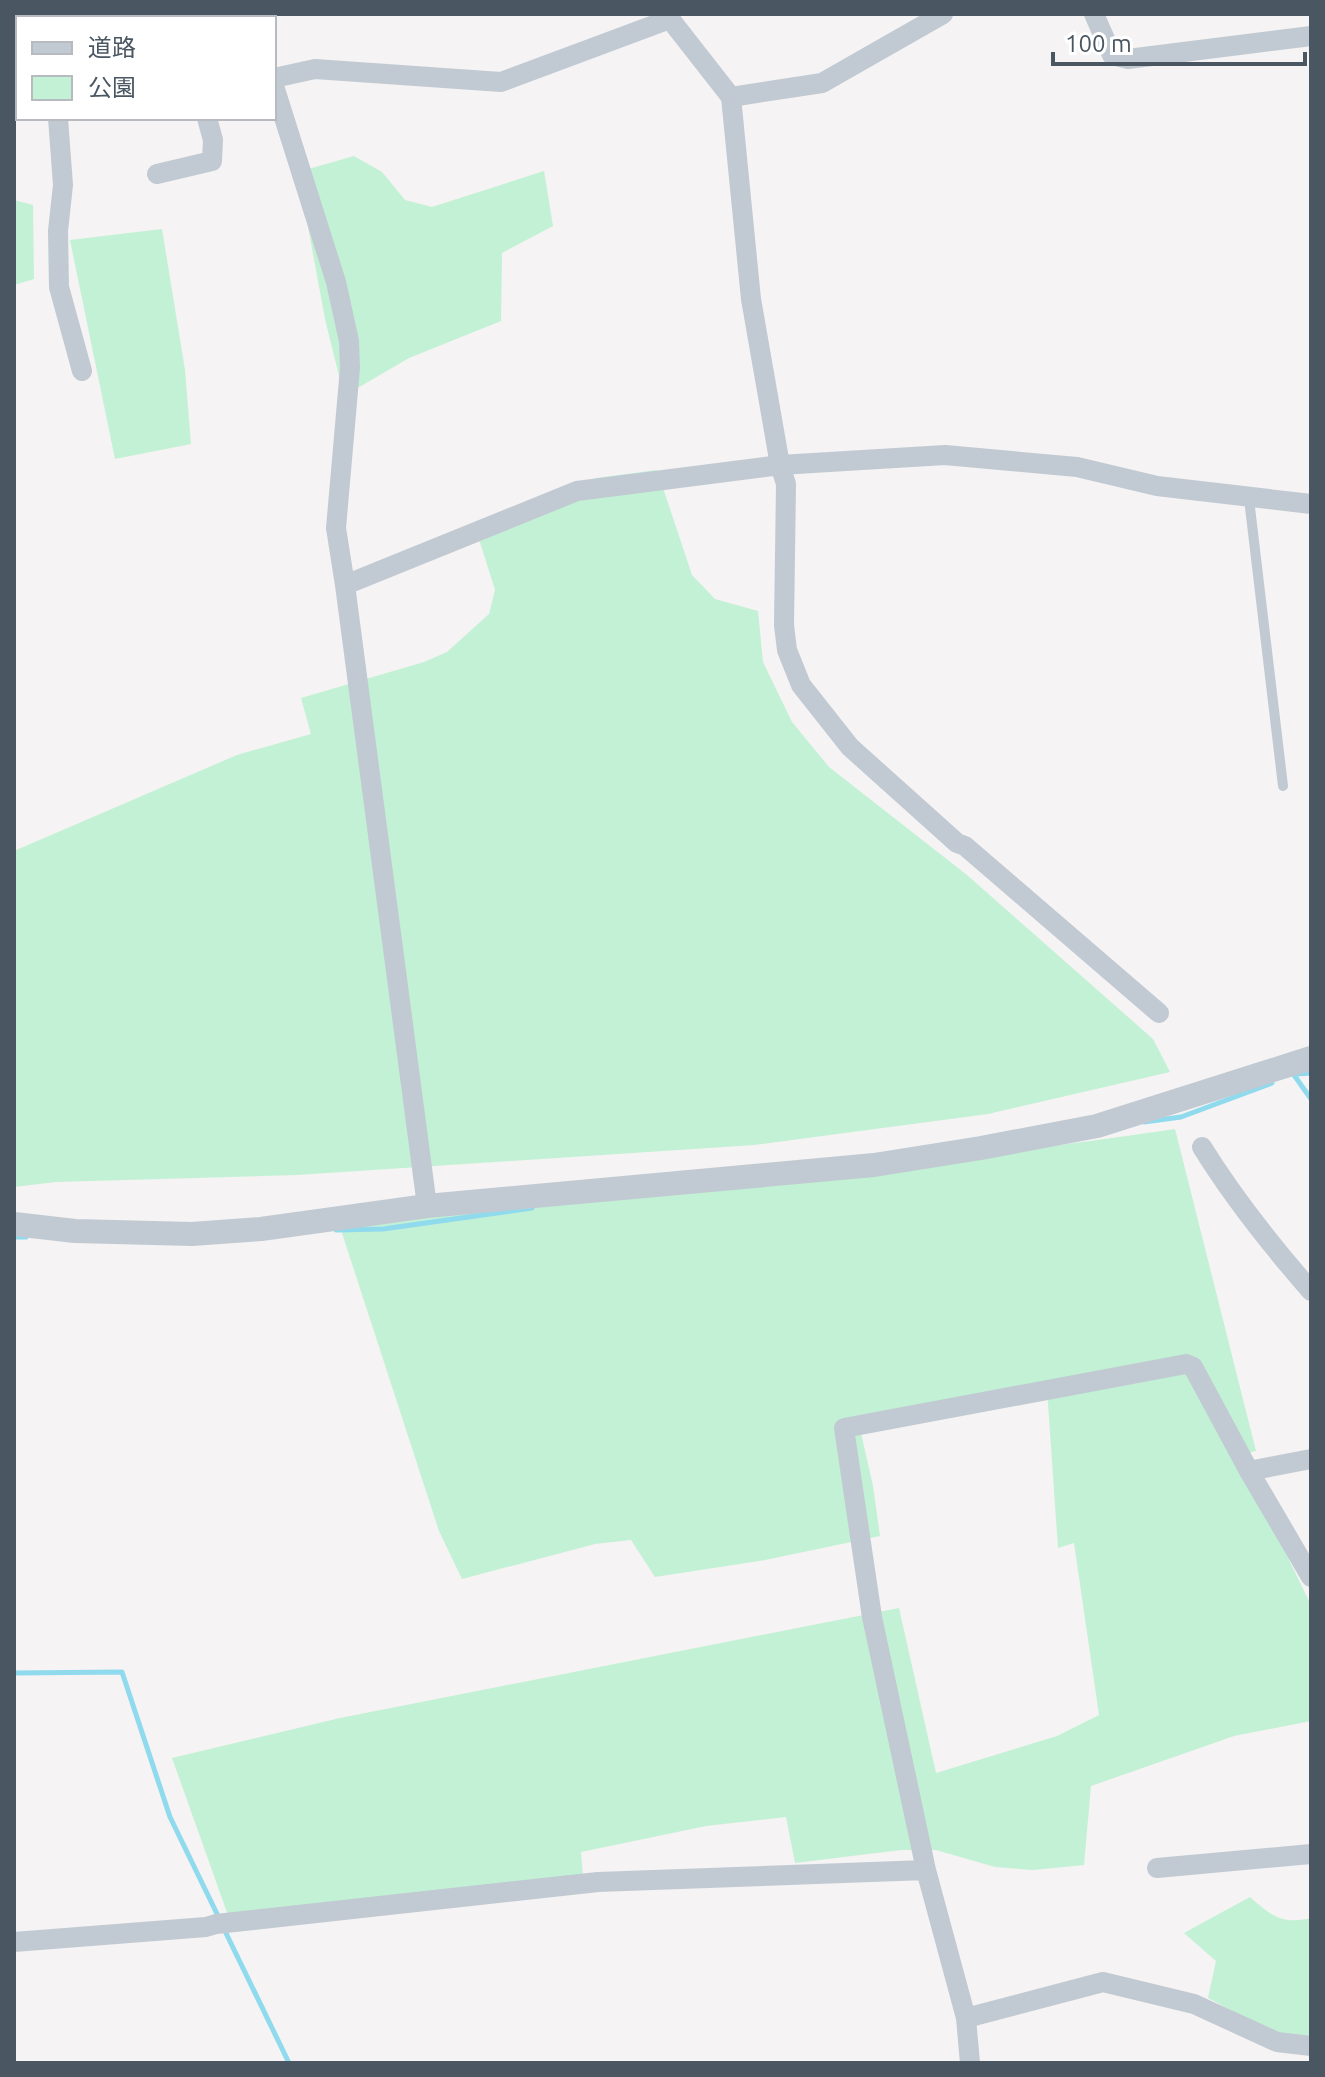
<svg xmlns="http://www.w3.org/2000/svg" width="1325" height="2077" font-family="Ubuntu,'Noto Sans JP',sans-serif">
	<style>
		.green { fill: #c3f1d5 }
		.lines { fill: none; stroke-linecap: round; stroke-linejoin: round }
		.stream { stroke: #90daee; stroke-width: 5 }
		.service { stroke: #c1cad2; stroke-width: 10 }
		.minor { stroke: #c1cad2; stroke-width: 20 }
		.tertiary { stroke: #c1cad2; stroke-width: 24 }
	</style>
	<rect width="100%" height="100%" fill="#f5f3f3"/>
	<!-- green -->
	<path class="green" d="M354,156L382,172L405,200L432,207L544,171L553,226L502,253L501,321L409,358L344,396L325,319L298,172Z
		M14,200L33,205L34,279L14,285Z
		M162,229L185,370L191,444L115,459L70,240Z
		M657,470L692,575L715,599L758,611L763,662L792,722L829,767L967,875L1153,1039L1170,1072L988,1114L754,1145L297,1175L56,1182L14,1187V851L237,755L311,734L301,698L424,662L447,652L489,614L495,590L479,539L482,522L596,478Z
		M1175,1129L1256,1451L1232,1457L1268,1517L1311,1605V1721L1234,1736L1091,1786L1084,1865L1033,1870L995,1867L936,1850H901L795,1863L786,1817L706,1826L581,1852L584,1891L234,1932L172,1758L340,1718L899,1608L936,1773L1057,1736L1099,1715L1074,1543L1058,1548L1047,1389L858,1420L873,1486L880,1536L765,1560L655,1577L631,1540L595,1544L462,1579L439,1531L340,1227C618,1193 898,1170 1175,1129Z
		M1250,1897C1270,1915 1282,1925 1311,1918V2035C1282,2044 1234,2011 1208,1998L1216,1961L1184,1933Z"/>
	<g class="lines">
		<!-- stream -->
		<path class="stream" d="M1296,1074L1311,1073
			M1294,1075L1311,1099
			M1144,1122L1181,1117L1272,1083
			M336,1230L383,1229L532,1208
			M14,1237H26
			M14,1673L122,1672L170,1817L220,1920
			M224,1929L289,2063"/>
		<!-- service -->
		<path class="service" d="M1249,499L1283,786"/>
		<!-- minor -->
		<path class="minor" d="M671,14L670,19L731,97L751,299L780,465L786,484L784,625L787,650L801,685L850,747L957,843L965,846L1159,1013
			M1094,14L1112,55L1128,59L1311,36
			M14,56L18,57
			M274,78L315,69L501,82L670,19
			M274,86L336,282L349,341L350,368L336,528L345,585L427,1206
			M731,97L822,83L943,14
			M58,118L63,185L58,231L59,287L82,371
			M157,174L212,161L213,140L207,118
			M345,585L577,491L780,465L945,455L1077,467L1157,486L1311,504
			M1202,1147C1234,1199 1271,1245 1311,1291
			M1249,1471L1311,1459
			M1157,1868L1311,1854
			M14,1942L206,1927L216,1924L598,1882L926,1870
			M966,2018L1103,1982L1194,2004L1277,2042L1311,2046
			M970,2063L966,2018L926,1870L872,1617L844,1428L1186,1364L1193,1367L1249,1471L1311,1577"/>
		<!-- tertiary -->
		<path class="tertiary" d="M14,1224L75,1231L192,1234L261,1229L427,1206L874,1165L981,1148L1097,1126L1311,1058"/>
	</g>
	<!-- border -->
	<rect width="1325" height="2077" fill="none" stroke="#4a5661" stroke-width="32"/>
	<!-- legend -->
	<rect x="16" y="16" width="260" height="104" fill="#ffffff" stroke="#b7bbc0" stroke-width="2"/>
	<rect x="32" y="42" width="40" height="12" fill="#c1cad2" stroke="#b7bbc0" stroke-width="2"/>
	<text x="88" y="56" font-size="24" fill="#4a5661">道路</text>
	<rect x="32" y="76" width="40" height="24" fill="#c3f1d5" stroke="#b7bbc0" stroke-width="2"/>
	<text x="88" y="96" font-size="24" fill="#4a5661">公園</text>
	<!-- scale -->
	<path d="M1053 52v12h252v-12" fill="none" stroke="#4a5661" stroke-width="4"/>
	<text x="1065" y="52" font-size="24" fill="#4a5661" stroke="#ffffff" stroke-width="6" paint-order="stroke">100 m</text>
</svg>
